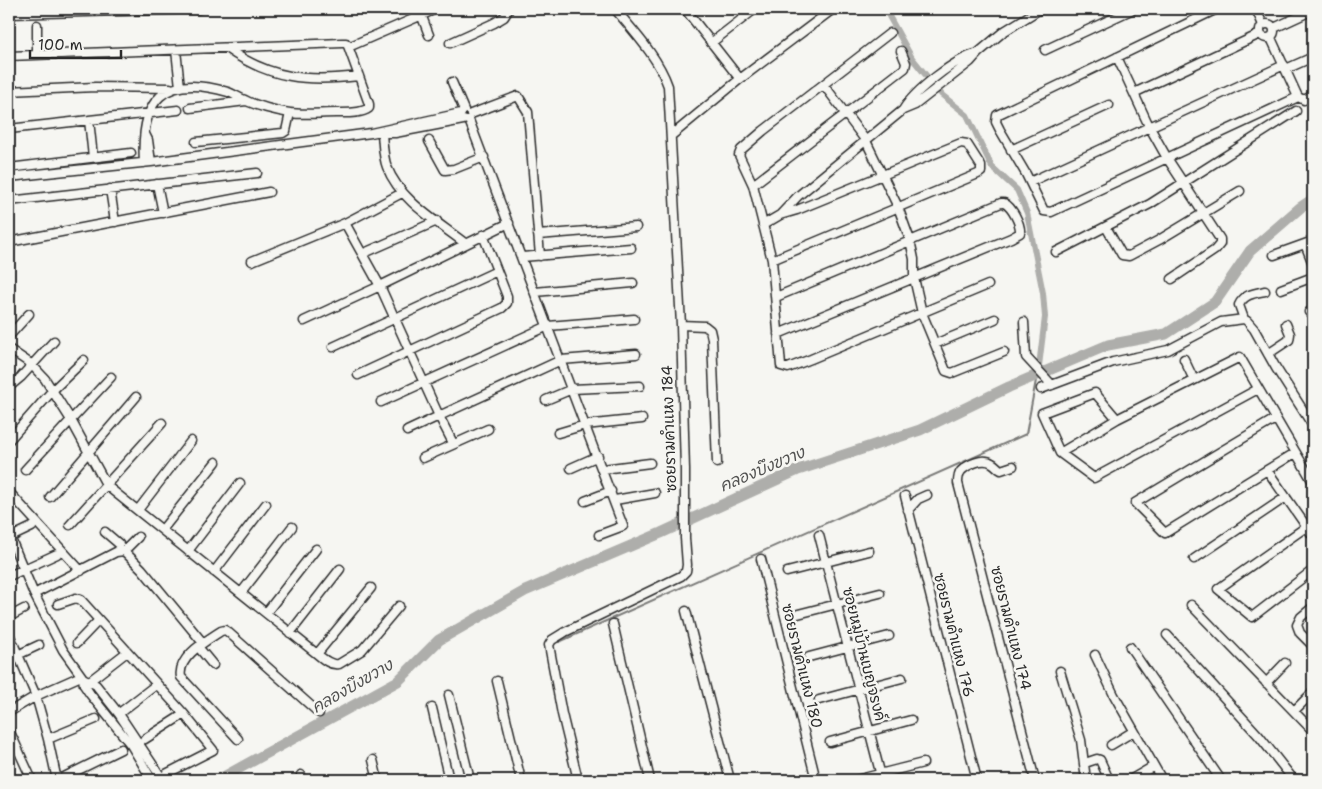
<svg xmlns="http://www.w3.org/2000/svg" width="1322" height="789" font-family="'Shantell Sans','Playpen Sans Thai',sans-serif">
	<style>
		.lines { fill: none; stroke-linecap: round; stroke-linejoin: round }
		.stream { stroke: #7a7a78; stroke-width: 2 }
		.canal { stroke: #aeaeab; stroke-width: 6 }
		.river { stroke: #aeaeab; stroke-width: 11 }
		.minor-casing { stroke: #2b2b2b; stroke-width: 11 }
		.minor { stroke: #f6f6f2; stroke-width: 8 }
		.labels { text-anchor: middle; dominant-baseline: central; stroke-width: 5; stroke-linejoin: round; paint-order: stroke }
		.street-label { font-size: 15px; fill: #2b2b2b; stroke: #f6f6f2 }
		.water-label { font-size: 16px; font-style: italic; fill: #525251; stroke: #f6f6f2 }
	</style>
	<rect width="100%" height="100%" fill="#f6f6f2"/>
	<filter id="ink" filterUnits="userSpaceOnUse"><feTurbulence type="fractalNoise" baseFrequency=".02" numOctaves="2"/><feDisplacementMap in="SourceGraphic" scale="10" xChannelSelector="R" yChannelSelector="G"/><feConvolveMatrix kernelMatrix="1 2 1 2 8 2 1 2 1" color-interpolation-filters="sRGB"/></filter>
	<g filter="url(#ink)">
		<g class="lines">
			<!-- stream -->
			<path class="stream" d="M559,642L1026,434L1037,375"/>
			<!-- canal -->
			<path class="canal" d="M885,9L912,58L942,95L967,115L992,167L1017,190L1027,213L1043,293L1045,317L1038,374"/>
			<!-- river -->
			<path class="river" d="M218,780L398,681L439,640L525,591L661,533L798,470L920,430L1009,387L1108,345L1166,334L1215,302L1250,251L1301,207L1313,199"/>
			<defs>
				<path id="minor" d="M419,9L429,35
					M685,9L740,79
					M1217,9L997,115L996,122L1000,130L1026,174L1044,211L1051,212L1298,97L1304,100L1313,95
					M1256,9L1263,25
					M9,14L199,9
					M1260 31a7 7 0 1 1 14 0a7 7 0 1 1-14 0Z
					M1274,28L1313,10
					M890,33L763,131L741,150L739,155L753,185L772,260L781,366L788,368L811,359L988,285
					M1271,38L1298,97
					M450,43L494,23L504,17L509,9
					M711,43L755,9
					M353,45L436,9
					M226,48C270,79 307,82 359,76
					M176,50L180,87
					M1045,50L1133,9
					M37,55V25
					M9,56L342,43H346L348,46L369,104V108C361,114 346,113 336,113C321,113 304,115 290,113C277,111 256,106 245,100C239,98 234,94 228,92C163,73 140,99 144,163
					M1117,57L1149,126L1167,158L1220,239V244L1215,250L1172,279
					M1286,69L1313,57
					M452,82L464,110
					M824,85L866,141L898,207L910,240L914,259V278L922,313L946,371L952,373L1004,352
					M9,91L95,87L170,88
					M1134,93L1260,34
					M190,108L246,101
					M903,110C915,90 955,59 978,53
					M471,114L518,96L528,112L540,256
					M89,120L93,157
					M469,120L623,526L599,535
					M9,129L178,110
					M382,133C383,144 383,157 387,167C400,201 438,222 466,244
					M383,133H395L463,120
					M145,134L148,140L151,162
					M671,136L740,79L833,9
					M429,141L445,170L454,169L484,157
					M196,142L283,133L286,131L290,113
					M1011,150L1109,105
					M9,168L131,153
					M9,177L151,162L371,133L461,113
					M1030,182L1284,65
					M157,184L163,213
					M753,185L905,68L906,63L901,51
					M110,189L115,222
					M9,201L257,173
					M780,215L798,196L903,110L915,105L970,62L978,53L1003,32L1040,9
					M345,223L380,286L509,223
					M763,225L780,215L797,210L961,143L967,144L981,166V172L978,174L772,260
					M1106,227L1122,255L1129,256L1159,240L1240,191
					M538,235L636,227
					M9,242L269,192
					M1305,244L1313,264
					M1056,252L1150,204L1296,111
					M362,254L437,221
					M1274,255L1313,241
					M522,257L631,248
					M252,261L345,223L402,193
					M1281,289L1313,277
					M535,292L633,283
					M776,297L1001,203H1004C1012,207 1021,224 1020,233L1011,238L778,334
					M1309,312L1313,310
					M1244,319L1239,305C1244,294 1255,293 1265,291
					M304,321L380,286L439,416L407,431
					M1024,322L1026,357L1052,385
					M681,325L705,326L710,330L712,339L717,463
					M9,336L29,314
					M935,344L995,319
					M333,347L497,271
					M9,349L31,364L45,379L71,420L25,470
					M1268,354L1289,340L1290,334L1286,324
					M1184,359L1194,380
					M358,375L502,308L507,303V296L483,235
					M111,377L71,420L107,486L317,654C323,659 331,666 339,664L362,650L399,606
					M9,387L21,377L54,341
					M1041,389L1113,362L1168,350L1221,322L1244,319L1247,321L1254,329L1276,368L1313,426
					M546,400L572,389L640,386
					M381,402L548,326L634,319
					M1117,419L1095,393L1042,413L1060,453L1094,478L1258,389
					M558,433L585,425L642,419
					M9,440L53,390L84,360
					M453,443L439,416L561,360L636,354
					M1060,453L1117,419L1240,357L1313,482
					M1295,453L1267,470L1313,536
					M423,458L488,429
					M1013,466L1001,470C997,468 996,465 992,463C983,457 967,465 961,471C958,475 958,479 958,483L1035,780
					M571,468L598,456
					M603,469L650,463
					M1267,470L1165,533L1135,503L1275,419
					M9,492L81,571
					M905,496L977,780
					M50,497L136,397
					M615,500L655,493
					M585,501L611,491
					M138,510L191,441
					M908,510L918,499L927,495
					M70,525L162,423
					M1306,527L1218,589L1252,617L1313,570
					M162,530L216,462
					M105,532L119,544L120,551
					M819,535L882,780
					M10,537L34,594L63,650L83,678L84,685L90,694L131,745L152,780
					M9,538L32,527
					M124,551L138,537
					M188,551L240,483
					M761,559L816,780
					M1194,559L1286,497
					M214,572L266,504
					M787,572L869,551
					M9,576L57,554
					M241,593L292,527
					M34,594L116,552L124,551L142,569L203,643
					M58,604L76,598L81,600L184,714L213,750L166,774
					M1191,605L1313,731
					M1313,607L1301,617L1297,625L1300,633L1313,646
					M686,611L730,780
					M266,613L316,549
					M798,614L880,593
					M9,617L24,609
					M613,624L650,780
					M290,633L340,569
					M9,634L36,696L48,739L57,780
					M1167,635L1259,736L1293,779L1312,780
					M77,643L99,620
					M1130,647L1221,780
					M199,648L213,665
					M317,654L371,588
					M1095,655L1114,695L1162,780
					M809,657L889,636
					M9,659L39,645
					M1060,671L1081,740L1086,780
					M83,678L96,685L119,714L163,780
					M497,681L521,780
					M87,683L127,652
					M1266,683L1285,663
					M449,695L470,780
					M819,700L902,678
					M432,708L449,780
					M122,711L157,684
					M1294,711L1313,692
					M9,712L36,696L81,676
					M9,730L32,780
					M48,739L96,719
					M145,739L184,714
					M238,739L181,677C177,657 206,641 221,631L225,630L228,632L319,713
					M830,742L911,720
					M1111,745L1134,731
					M373,760L378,780
					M1085,763L1097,759L1100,760L1109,780
					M301,775L302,780
					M58,780L121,749
					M578,780L562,714L549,645L552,640L565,632L681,576L686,571L687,565L685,538V470L681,325L668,86C658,57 634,32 615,9
					M856,780L923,763
					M1130,780L1154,766"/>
			</defs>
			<!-- minor casing -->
			<use href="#minor" class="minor-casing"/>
			<!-- minor -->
			<use href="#minor" class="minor"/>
		</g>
	</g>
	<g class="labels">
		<!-- street labels -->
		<g class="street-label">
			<text transform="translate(669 429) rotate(-92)">ซอยรามคำแหง 184</text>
			<text transform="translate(1011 628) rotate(76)">ซอยรามคำแหง 174</text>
			<text transform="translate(954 635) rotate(76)">ซอยรามคำแหง 176</text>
			<text transform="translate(864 654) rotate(76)">ซอยหมู่บ้านเบญจรงค์</text>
			<text transform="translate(802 666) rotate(76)">ซอยรามคำแหง 180</text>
		</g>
		<!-- water labels -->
		<g class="water-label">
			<text transform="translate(762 469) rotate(-23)">คลองบึงขวาง</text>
			<text transform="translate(352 686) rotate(-30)">คลองบึงขวาง</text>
		</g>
	</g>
	<!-- margin -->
	<rect width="1322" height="789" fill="none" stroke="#f6f6f2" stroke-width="30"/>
	<rect x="15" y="15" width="1292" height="759" fill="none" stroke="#2b2b2b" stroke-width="2" filter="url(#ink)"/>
	<!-- scale -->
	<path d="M30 50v8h91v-8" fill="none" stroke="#2b2b2b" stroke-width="2.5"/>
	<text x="38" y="50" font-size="15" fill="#2b2b2b" stroke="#f6f6f2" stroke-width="4" paint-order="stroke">100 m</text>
</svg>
